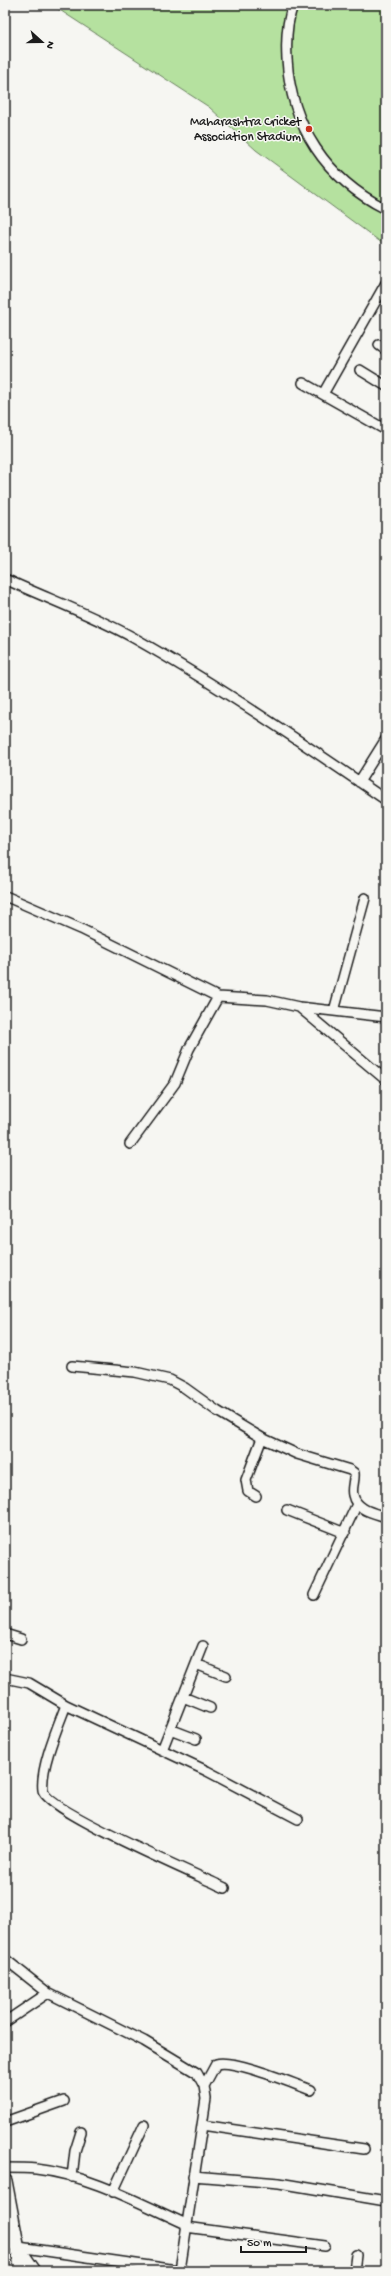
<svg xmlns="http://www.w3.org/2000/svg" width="391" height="2276" font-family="'Gochi Hand',sans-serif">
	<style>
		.green { fill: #b5e19f; stroke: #687e5e }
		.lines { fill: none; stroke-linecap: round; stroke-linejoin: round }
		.street-casing { stroke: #1c1c1c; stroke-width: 12 }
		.secondary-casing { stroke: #1c1c1c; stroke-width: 16 }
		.street { stroke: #f6f6f2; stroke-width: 9 }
		.secondary { stroke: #f6f6f2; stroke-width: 13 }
		.poi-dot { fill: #c8321e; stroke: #f6f6f2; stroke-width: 1.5 }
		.labels { text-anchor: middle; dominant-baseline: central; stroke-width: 3; stroke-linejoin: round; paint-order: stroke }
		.poi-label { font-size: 13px; fill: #1c1c1c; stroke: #f6f6f2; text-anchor: end }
	</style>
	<rect width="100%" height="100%" fill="#f6f6f2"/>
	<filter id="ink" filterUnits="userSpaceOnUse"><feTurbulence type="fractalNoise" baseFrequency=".025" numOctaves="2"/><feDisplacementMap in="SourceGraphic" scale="8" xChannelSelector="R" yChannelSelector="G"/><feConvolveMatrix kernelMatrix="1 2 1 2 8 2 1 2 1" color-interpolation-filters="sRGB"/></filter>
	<g filter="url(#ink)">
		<!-- green -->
		<path class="green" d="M52,5H386V246L256,150L209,107Z"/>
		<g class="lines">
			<defs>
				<path id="street" d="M293,5C287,21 286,42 287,59C291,126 326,179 386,209
					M379,345L386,350
					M360,370L386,386
					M303,383L386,430
					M323,394L386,283
					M5,579C48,599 93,615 134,638C221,687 304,744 386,800
					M359,782L386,739
					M5,896L81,929L218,997L267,1000L299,1007L386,1017
					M299,1007L386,1080
					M334,1011L365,898
					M130,1144L175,1083L189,1049L218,997
					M72,1366L135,1372L170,1380L185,1388L217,1411L262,1438L297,1454L350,1470L354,1473C355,1481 351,1488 353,1495C356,1510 374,1513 386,1517
					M256,1496L248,1491L246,1480L262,1438
					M287,1510L345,1533
					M314,1595L357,1504
					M5,1634L21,1639
					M196,1664L226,1676
					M5,1678L29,1683L66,1705L207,1771L298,1819
					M183,1697L210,1708
					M66,1705C58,1726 40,1768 43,1790C45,1810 200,1876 225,1888
					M170,1729L196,1739
					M162,1750L203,1646
					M5,1959L48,1993L144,2041L197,2073L204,2086L206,2099L180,2270
					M5,2022L48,1993
					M204,2086L216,2064C235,2059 291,2083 311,2090
					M5,2122L64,2101
					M202,2125L364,2149
					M5,2168C15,2168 26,2168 36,2169C89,2175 139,2203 186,2224
					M193,2176L279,2183L386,2201
					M72,2177L75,2151L81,2132
					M113,2192L144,2125
					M186,2227L325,2246
					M5,2245L184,2271
					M354,2271L356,2255"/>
				<path id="secondary" d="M5,2181L22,2271
					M20,2251L34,2271"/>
			</defs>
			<!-- street casing -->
			<use href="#street" class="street-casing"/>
			<!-- secondary casing -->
			<use href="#secondary" class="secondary-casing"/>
			<!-- street -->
			<use href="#street" class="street"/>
			<!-- secondary -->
			<use href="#secondary" class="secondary"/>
		</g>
	</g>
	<!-- markers -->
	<circle class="poi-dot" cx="309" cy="129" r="4"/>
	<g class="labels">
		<!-- poi labels -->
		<g class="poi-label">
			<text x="301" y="122">Maharashtra Cricket<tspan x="301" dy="15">Association Stadium</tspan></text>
		</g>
	</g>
	<!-- margin -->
	<rect width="391" height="2276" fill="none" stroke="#f6f6f2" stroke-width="20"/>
	<rect x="10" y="10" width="371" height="2256" fill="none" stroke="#1c1c1c" stroke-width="1.5" filter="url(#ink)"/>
	<!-- north arrow -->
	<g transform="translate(42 42) rotate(111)" stroke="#f6f6f2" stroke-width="3" paint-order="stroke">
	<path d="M0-3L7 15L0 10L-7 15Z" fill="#1c1c1c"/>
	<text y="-6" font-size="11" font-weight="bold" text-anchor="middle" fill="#1c1c1c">N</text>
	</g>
	<!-- scale -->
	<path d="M241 2246v6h65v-6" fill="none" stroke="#1c1c1c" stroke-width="2"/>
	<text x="247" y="2246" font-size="12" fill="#1c1c1c" stroke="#f6f6f2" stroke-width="3" paint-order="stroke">50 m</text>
</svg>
